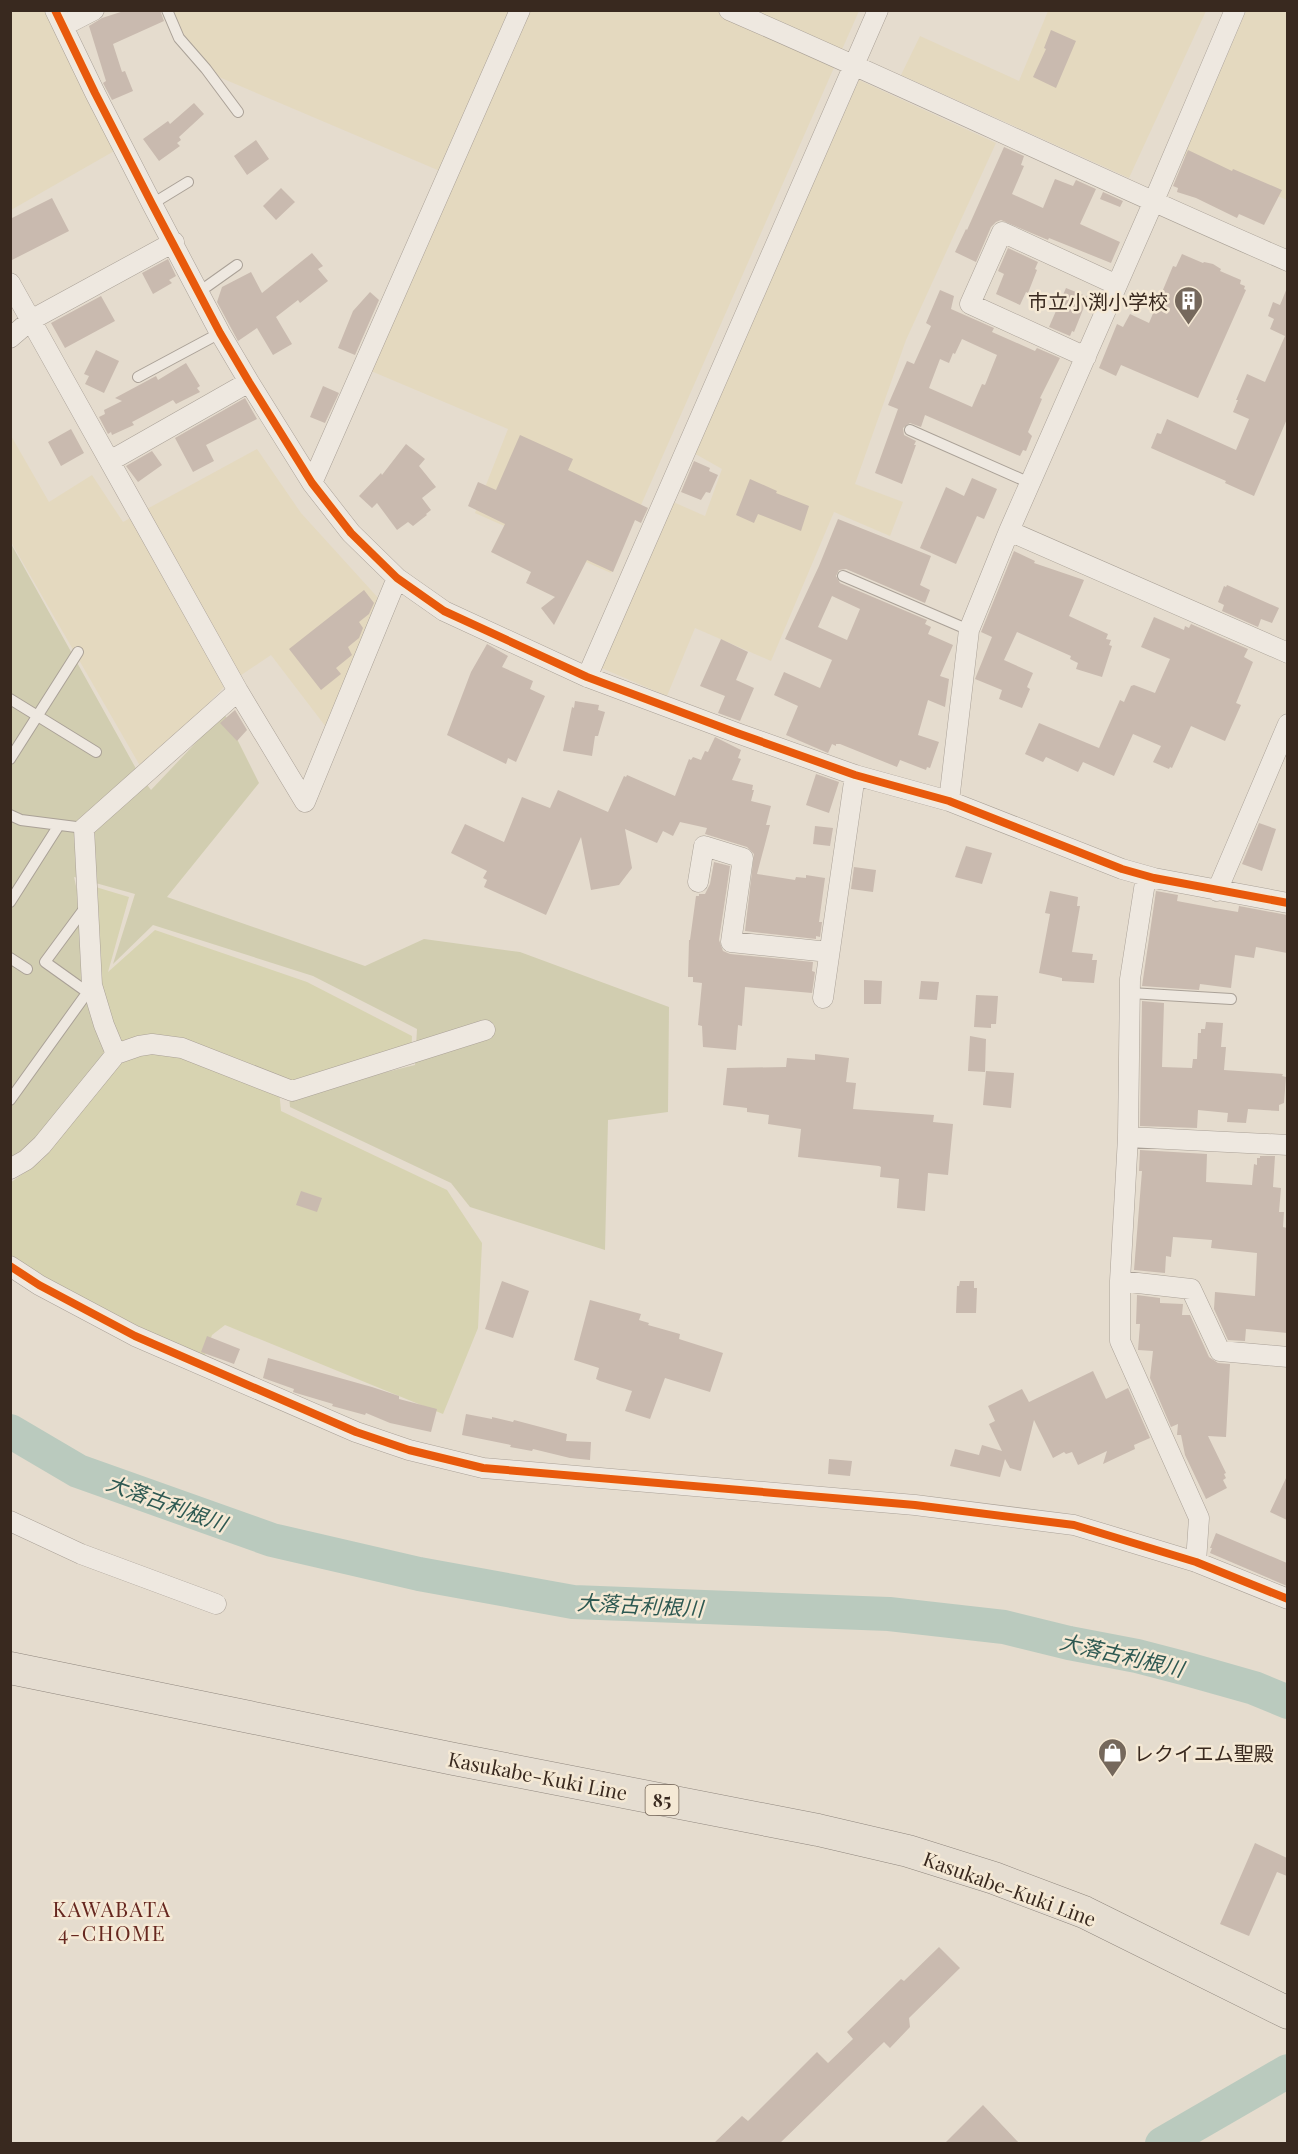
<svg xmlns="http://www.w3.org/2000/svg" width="1298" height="2154" font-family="'Playfair Display','Noto Sans JP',serif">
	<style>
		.farmland { fill: #e4d9bf }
		.green { fill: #d7d3b1 }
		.cemetery { fill: #d1cdb0 }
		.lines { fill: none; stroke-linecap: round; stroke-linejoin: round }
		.river { stroke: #bacabe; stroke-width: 34 }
		.building { fill: #c9baaf; fill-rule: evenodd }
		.lane-casing { stroke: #aaa197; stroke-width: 12 }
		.street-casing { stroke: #aaa197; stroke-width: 21 }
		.primary-casing { stroke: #90877e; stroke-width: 33 }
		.lane { stroke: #eee8e0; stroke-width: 10 }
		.street { stroke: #eee8e0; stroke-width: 20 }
		.primary { stroke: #e5ddd1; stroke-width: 32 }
		.cycleway-casing { stroke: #f5e9d5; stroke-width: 11 }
		.cycleway { stroke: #e8590c; stroke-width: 8 }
		.labels { text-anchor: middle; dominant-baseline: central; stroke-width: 5; stroke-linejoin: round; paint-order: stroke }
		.shield { fill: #f5e9d5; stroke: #716356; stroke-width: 1.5 }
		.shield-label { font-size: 18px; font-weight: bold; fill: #39291f }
		.poi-label { font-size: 20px; fill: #39291f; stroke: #f5e9d5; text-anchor: end }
		.street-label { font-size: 20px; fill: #39291f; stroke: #f5e9d5 }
		.water-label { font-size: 21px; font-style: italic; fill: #2e5952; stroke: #f5e9d5 }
		.neighbourhood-label { font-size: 21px; letter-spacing: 1.5px; fill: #66271f; stroke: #f5e9d5 }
	</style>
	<rect width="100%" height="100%" fill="#e5dcce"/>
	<!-- farmland -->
	<path class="farmland" d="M11,11H47L116,150L11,210Z
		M172,11H859L611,573L475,513L508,429L371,371L454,177L219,77L181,31Z
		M1048,11H1206L1129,178L901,75L920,36L1019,81Z
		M1246,11H1287V200L1184,156Z
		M859,80L996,143L906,340L855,484L903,502L890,536L834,512L771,661L695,628L667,696L599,667L671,501L705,516L722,469L692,452Z
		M10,434L49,502L92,475L123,522L257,449L301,513L380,600L326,727L271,655L225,686L143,771L11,542Z"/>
	<!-- green -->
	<path class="green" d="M79,882L129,897L108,972L155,930L307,982L412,1036L411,1057L279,1090L281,1111L447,1190L482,1243L478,1328L443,1414L225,1325L212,1335L204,1358L138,1328L11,1259L10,1183L42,1160L118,1064Z"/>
	<!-- cemetery -->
	<path class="cemetery" d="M10,542L139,774L151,790L224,713L259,783L167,897L365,966L424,939L520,952L669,1007L668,1112L608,1120L605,1250L470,1207L451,1183L290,1107L289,1096L415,1065L417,1029L313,976L153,925L113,964L135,894L74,877L115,1064L42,1157L11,1179Z"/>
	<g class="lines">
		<!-- river -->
		<path class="river" d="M10,1431L78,1471L272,1540L419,1574L573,1602L889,1614L1004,1627L1069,1643L1137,1656L1187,1669L1254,1688L1288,1702
			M1162,2144L1288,2071"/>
	</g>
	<!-- building -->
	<path class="building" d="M127,10H160L164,21L113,44L122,72L125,71L133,91L112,100L103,83L106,81L89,26L102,18Z
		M1051,30L1076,41L1056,88L1033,77L1046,49L1044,48Z
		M194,103L204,114L179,137L181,140L177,143L180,146L159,161L143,139L168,121L170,124Z
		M256,140L269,159L247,175L234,156Z
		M1004,147L1024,156L1021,165L1024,166L1012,194L1043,208L1055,179L1073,186L1076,180L1096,189L1080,224L1120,242L1111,263L1049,238L1048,240L1001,220L996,222L991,227L976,262L955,252L966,229L967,230Z
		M1188,150L1232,171L1233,169L1282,190L1264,225L1239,214L1237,218L1196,198L1177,192L1178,188L1173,186Z
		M281,188L295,202L276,220L263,206Z
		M1103,192L1123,201L1120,207L1100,199Z
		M52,198L69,231L10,261V219Z
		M1008,248L1038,262L1035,269L1037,270L1028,293L1026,292L1020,305L996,294L1004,274L998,271Z
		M312,253L323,266L318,269L328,281L300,303L298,300L276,317L292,344L273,355L257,328L238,341L217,302L222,287L251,272L262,293Z
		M1182,254L1203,263L1204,262L1213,264L1221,269L1220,271L1241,280L1240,284L1245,286L1244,289L1246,290L1198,398L1121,365L1116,376L1099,368L1117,324L1123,327L1130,314L1149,323L1173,266L1176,267Z
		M168,259L176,276L169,280L172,283L153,294L142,273Z
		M1066,288L1088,297L1074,332L1072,331L1070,336L1049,327Z
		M1287,288V419L1254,496L1225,483L1226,481L1151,448L1157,433L1161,434L1167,419L1236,450L1249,419L1233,412L1238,400H1236L1247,374L1265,382L1285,336L1270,329L1274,319L1268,316L1273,302L1280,305Z
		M940,290L954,296L951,309L994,328L992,332L1035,351L1037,348L1060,358L1040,398L1042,399L1028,432L1032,436L1026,451L1023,450L1020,456L925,415L921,427L910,423L903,428L904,435L916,441L914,445H916L902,484L875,473L898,409L888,405L907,361L914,364L931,326L926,323ZM962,339L997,355L985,385L982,384L972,407L929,388L940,359L949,363L953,353L955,354Z
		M370,292L379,300L355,355L338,348L353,311Z
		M101,296L115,321L65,348L51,323Z
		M96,350L119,361L104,393L85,384L89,376L84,374Z
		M186,363L200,386L197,388L200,392L176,404L173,400L134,421L132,422L134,425L112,435L111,432L108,434L99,417L105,414L104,410L122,401L115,398L156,376L158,380Z
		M323,386L339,393L325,423L310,417Z
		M245,398L257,419L206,445L214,461L193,472L175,438Z
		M71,429L84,453L61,466L48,442Z
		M520,435L573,459L568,470L648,508L641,523L635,520L613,572L587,560L554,625L541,608L555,597L526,583L531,572L491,552L505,524L468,506L478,482L496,490Z
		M406,444L425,459L419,466L436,487L422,498L431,510L426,514L427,515L413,526L408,522L397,530L377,503L372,508L359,496L381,473L382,475Z
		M152,451L162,465L138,482L126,466Z
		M694,461L710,468L709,471L718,475L710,493L706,492L701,500L681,492Z
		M972,478L997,489L984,519L977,516L956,564L920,548L946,487L964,496Z
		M750,479L777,491L776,493L809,506L801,531L758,514L754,523L736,515Z
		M838,519L931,556L920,585L930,590L925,603L846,569L839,570L836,576L840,583L927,620L925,624L931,627L928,634L953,645L940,676L949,679L945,707L928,700L918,735L939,742L930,768L927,767L926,770L900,760L897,767L840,744H836V746L832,744L828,753L786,735L798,706L774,695L784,672L820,688L832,660L785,639L819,566ZM832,596L860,609L847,640L818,627Z
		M1014,551L1035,561L1034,563L1084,580L1069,616L1108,634L1106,639L1111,640L1109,645L1112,646L1102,677L1076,669L1078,663L1070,659L1071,656L1017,632L1004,660L1033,673L1027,687L1030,689L1022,708L999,699L1002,690L975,679L992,637L981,632Z
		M1227,585L1279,608L1272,623L1261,619L1258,627L1222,611L1224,605L1218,602L1224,586L1226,587Z
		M364,590L374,603L369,614L359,622L363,628L359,638L348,647L352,655L336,668L341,674L321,690L289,649Z
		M1154,617L1184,630L1185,626L1189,628L1191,624L1248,649L1244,657L1253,662L1236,703L1241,705L1225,741L1191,726L1172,768L1170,767L1169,769L1153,762L1161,746L1133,734L1114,776L1083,762L1078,772L1046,757L1043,762L1025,754L1039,723L1099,748L1120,700L1124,702L1131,686L1134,685L1155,693L1170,659L1141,647Z
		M721,639L748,652L736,680L754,688L740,721L718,713L725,696L700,686Z
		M487,644L508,656L502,667L533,681L530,689L545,696L516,762L508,758L506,764L447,735L471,672Z
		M575,701L599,705L598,710L605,712L598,736H595L592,756L563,751L572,707L574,708Z
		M235,710L247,730L237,741L220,723Z
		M715,737L741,750L738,758L741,759L732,780L753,785L752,790H754L751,801L771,806L766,825H770L757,874L795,880L796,877L806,878V875L825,878L819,922H822L820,937L816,936V939L745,931L754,854L747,847L705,834L707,828L680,822L673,836L663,831L657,843L625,829L632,868L619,885L591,890L581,837L546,915L484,887L487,880L483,878L487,871L451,853L465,824L504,842L522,797L550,808L558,790L608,812L624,776L626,777L627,775L675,796L689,759L691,760L693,757L701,760L705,751L708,752Z
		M816,774L839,782L829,813L806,805Z
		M1259,823L1276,829L1262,871L1242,864Z
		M815,826L833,828L830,846L813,844Z
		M966,846L992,853L982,884L955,877Z
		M714,862L730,866L719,940L723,951L730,954L813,962L812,971L815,972L812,993L745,987L742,1026L738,1025L736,1050L703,1047L702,1026L698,1025L702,983L693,982V977H688L689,940H690L696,896H699V894H705L710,884Z
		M854,867L876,870L873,892L851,889Z
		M1050,891L1078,897L1077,906H1080L1072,952L1093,954L1092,960H1097L1094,983L1062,981V978L1039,973L1050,914L1045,913Z
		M1156,891L1178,895L1177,901L1209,907L1238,912L1239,906L1287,915V953L1256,947L1254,958L1235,955L1231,988L1200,984L1199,990L1142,986Z
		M864,980L882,981L881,1004H864Z
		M921,981L939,982L937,1000L919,999Z
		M976,995L998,996L996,1024H991V1028L974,1027Z
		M1142,1001L1164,1003L1162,1067L1192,1068L1193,1059H1197L1198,1033H1201V1029H1205L1206,1022L1223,1023L1221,1047H1226L1224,1070L1283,1074L1282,1076L1286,1077L1284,1103L1279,1105V1111L1248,1109L1246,1123L1227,1122L1228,1113L1198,1110L1197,1128L1140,1126Z
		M970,1036L986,1039L985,1072L968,1071Z
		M815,1054L849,1058L846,1082L856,1083L853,1109L934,1115L933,1122L953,1124L948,1175L928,1173L925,1211L897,1208L899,1179L880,1177L881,1167L879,1166L798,1157L801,1129L768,1124L769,1115L747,1112V1108L723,1105L727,1068L786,1067L787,1058L815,1060Z
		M986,1071L1014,1073L1011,1108L983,1105Z
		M1140,1150L1207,1154L1206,1182L1252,1185L1254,1164L1257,1165V1158H1260V1156H1275L1273,1187L1281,1188L1279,1212H1284L1283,1227L1287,1228V1333L1246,1329L1245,1341L1228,1340L1214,1309L1215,1292L1255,1296L1257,1253L1211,1248L1212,1240L1173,1237L1171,1257L1166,1256L1165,1273L1134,1270L1142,1171H1139Z
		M301,1191L322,1198L317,1212L296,1205Z
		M502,1281L529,1291L513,1338L485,1329Z
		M960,1281H974V1288H977L976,1313H956L957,1286H959Z
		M1137,1295L1160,1298V1303L1183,1304L1182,1315H1190L1209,1357L1218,1363L1230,1364L1226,1437L1208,1436L1226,1473L1224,1474L1226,1478L1223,1480L1227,1488L1206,1499L1185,1455L1181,1435H1177L1178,1424L1171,1427L1150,1378L1153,1351L1138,1350L1140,1324H1136Z
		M590,1300L641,1314L639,1320L649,1323L648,1325L680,1334L679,1339L723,1353L710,1392L665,1378L650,1419L625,1411L632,1391L600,1381L596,1379L599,1368L574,1360Z
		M207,1336L240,1349L234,1364L201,1352Z
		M268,1358L372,1387L399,1396V1399L437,1409L431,1432L390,1423L366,1413L365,1415L332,1406L333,1404L296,1393L293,1392L294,1389L263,1378Z
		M1093,1371L1106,1399L1128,1388L1150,1438L1134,1445L1135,1449L1103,1464L1107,1451L1078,1465L1072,1452L1066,1454L1064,1452L1053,1458L1034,1420L1021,1471L1010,1468L1005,1459L1000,1477L950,1466L955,1449L979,1455L982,1445L1002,1451L989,1424L995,1421L988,1406L1022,1389L1029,1402Z
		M466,1414L492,1419V1417L513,1422L514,1420L567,1434L566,1441L591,1442L590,1460L570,1458L533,1449L532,1451L510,1447L511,1445L462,1435Z
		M829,1459L852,1461L850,1476L828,1474Z
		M1287,1476V1520L1270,1512Z
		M1216,1533L1287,1563V1586L1210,1553L1212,1548H1210Z
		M1255,1843L1287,1858V1876L1277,1872L1249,1936L1220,1924Z
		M939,1947L960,1968L909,2018L910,2027L890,2048L884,2042L779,2144H713L742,2116L748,2121L817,2052L828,2063L853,2039L847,2032L901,1979L904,1981Z
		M983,2105L1020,2144H944Z"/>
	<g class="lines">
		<defs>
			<path id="lane" d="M167,10L179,38L206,69L238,112
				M152,204L188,182
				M199,292L237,265
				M138,377L220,333
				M910,430L1030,483
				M843,576L969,630
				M10,699L96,752
				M10,759L78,652
				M10,815L21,820L84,828
				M10,902L59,825
				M87,905L45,962L87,992
				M10,958L27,969
				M1130,993L1231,999
				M10,1100L92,986"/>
			<path id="street" d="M55,10L95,93L152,204L220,333L249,382L312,483L351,533L397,578L444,611L587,677L737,733L855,775L949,801L1122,869L1154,878L1288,903
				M729,10C916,91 1100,180 1288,261
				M63,26L94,10
				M10,283L238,691L305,802L397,578
				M10,338L31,320L174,242
				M1086,357L970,304L1002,232L1117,285
				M110,461L249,382
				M312,483L520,10
				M1009,531L1288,653
				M587,677L878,10
				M949,801L969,630L1009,531L1153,203L1235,10
				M1146,876L1130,979L1128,1137L1120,1281V1341L1199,1518L1196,1562
				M698,882L704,846L743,858L731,942L829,952
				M1217,891L1288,724
				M823,998L855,775
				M116,1054L104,1025L92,985L84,828L238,691
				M1128,1137L1288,1145
				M10,1169L26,1160L42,1145L116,1054L139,1046L152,1044L182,1048L292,1091L485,1030
				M10,1266L39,1285L135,1336L356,1432L409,1450L483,1468L915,1505L1074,1525L1196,1562L1288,1599
				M1120,1281L1191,1289L1220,1351L1288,1357
				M10,1521L81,1554L216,1604"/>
			<path id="primary" d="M10,1668L454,1759L818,1830L908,1851L994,1878L1084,1912L1288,2013"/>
		</defs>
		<!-- lane casing -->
		<use href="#lane" class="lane-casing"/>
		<!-- street casing -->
		<use href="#street" class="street-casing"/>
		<!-- primary casing -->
		<use href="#primary" class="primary-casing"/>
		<!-- lane -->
		<use href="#lane" class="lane"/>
		<!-- street -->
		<use href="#street" class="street"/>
		<!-- primary -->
		<use href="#primary" class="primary"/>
		<defs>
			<path id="cycleway" d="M55,10L95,93L152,204L220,333L249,382L312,483L351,533L397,578L444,611L587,677L737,733L855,775L949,801L1122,869L1154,878L1288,903
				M10,1266L39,1285L135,1336L356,1432L409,1450L483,1468L915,1505L1074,1525L1196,1562L1288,1599"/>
		</defs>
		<!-- cycleway casing -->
		<use href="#cycleway" class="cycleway-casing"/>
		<!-- cycleway -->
		<use href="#cycleway" class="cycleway"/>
	</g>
	<!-- icons -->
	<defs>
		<symbol id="building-pin" viewBox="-11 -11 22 30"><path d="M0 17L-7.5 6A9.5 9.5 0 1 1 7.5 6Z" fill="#75685c" stroke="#f5e9d5"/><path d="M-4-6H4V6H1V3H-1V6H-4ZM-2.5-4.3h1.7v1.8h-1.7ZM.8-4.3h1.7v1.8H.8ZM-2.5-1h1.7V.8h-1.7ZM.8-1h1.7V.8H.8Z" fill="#fff"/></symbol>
		<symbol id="shop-pin" viewBox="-11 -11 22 30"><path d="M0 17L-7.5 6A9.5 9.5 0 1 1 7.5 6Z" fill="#75685c" stroke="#f5e9d5"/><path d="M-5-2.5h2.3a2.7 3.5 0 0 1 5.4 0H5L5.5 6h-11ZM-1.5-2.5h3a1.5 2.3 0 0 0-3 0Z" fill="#fff"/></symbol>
	</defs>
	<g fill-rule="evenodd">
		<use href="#building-pin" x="1172" y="284" width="33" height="45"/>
		<use href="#shop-pin" x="1096" y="1736" width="33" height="45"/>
	</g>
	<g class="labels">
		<!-- shield labels -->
		<rect class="shield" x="645.5" y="1785" width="33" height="30" rx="4.5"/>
		<g class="shield-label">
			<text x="662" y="1800">85</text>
		</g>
		<!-- poi labels -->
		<g class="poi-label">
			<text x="1168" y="300">市立小渕小学校</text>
			<text x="1134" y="1752" text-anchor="start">レクイエム聖殿</text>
		</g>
		<!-- street labels -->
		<g class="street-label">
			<text transform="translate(538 1775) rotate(11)">Kasukabe-Kuki Line</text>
			<text transform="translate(1010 1888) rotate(20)">Kasukabe-Kuki Line</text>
		</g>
		<!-- water labels -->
		<g class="water-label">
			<text transform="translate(167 1502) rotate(20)">大落古利根川</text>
			<text transform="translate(640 1604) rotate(3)">大落古利根川</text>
			<text transform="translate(1122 1654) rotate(13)">大落古利根川</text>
		</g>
		<!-- neighbourhood labels -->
		<g class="neighbourhood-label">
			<text x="112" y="1908">KAWABATA<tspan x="112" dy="24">4-CHOME</tspan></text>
		</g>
	</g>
	<!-- border -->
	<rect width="1298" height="2154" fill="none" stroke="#39291f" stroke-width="24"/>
</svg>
